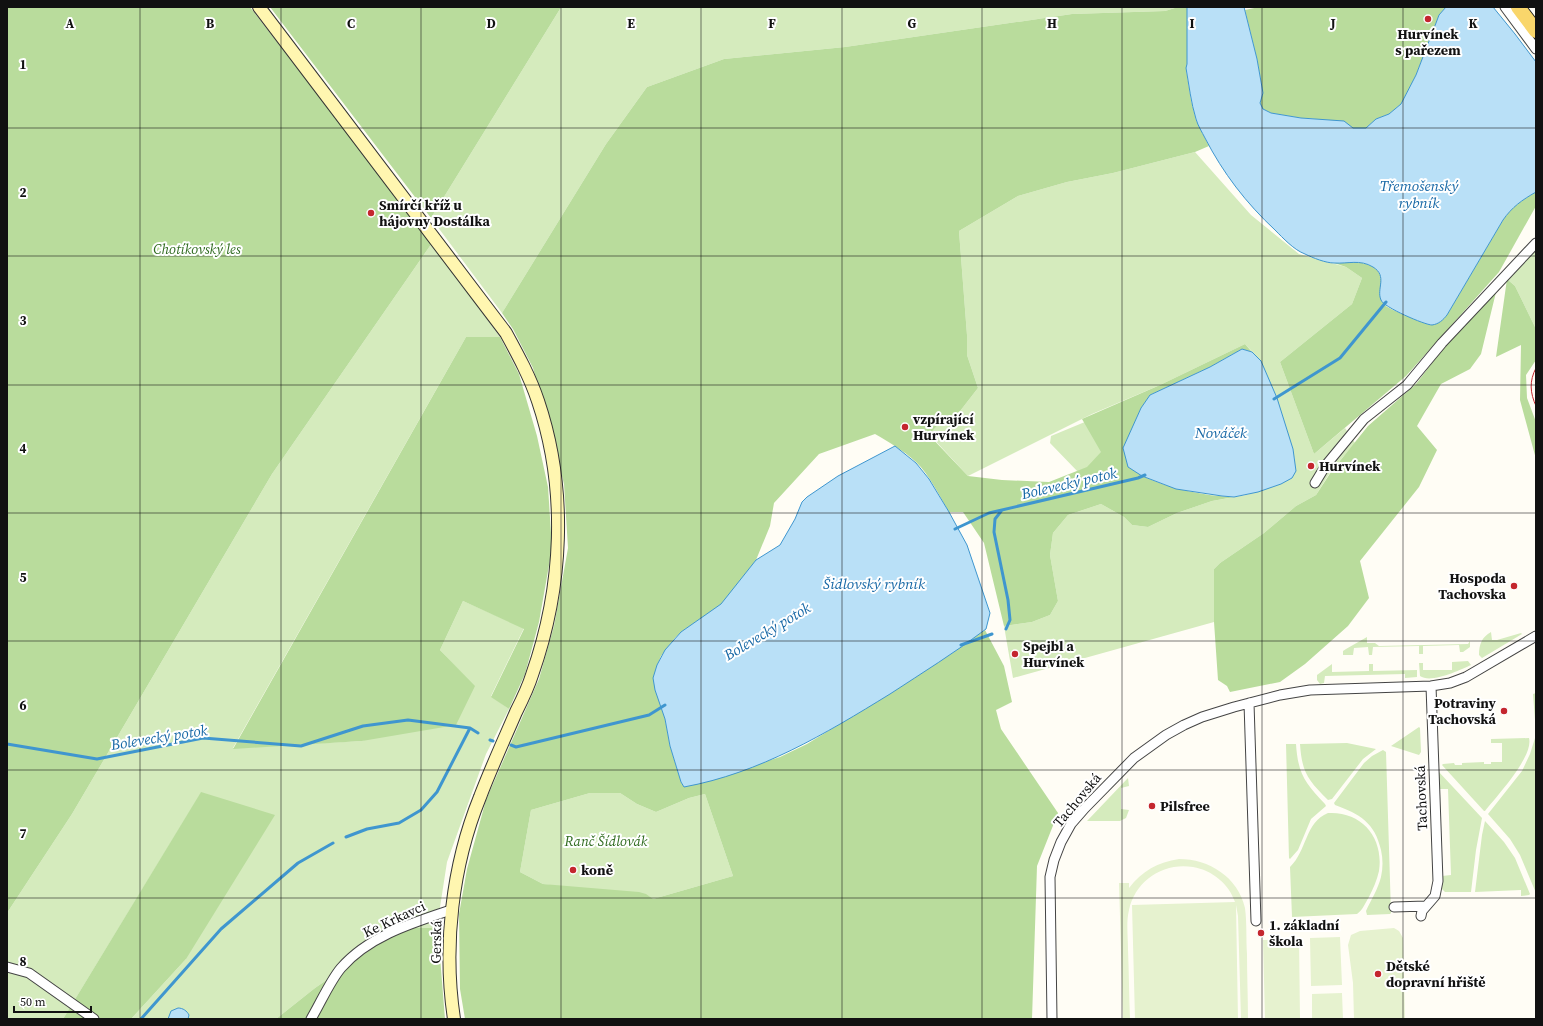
<svg xmlns="http://www.w3.org/2000/svg" width="1543" height="1026" font-family="'Source Serif 4',serif">
	<style>
		.green { fill: #d5ebbd }
		.forest { fill: #b9dc9c; fill-rule: evenodd }
		.pitch { fill: #e6f2cf }
		.water { fill: #b9e0f7; stroke: #3f96cf }
		.lines { fill: none; stroke-linecap: round; stroke-linejoin: round }
		.stream { stroke: #3f96cf; stroke-width: 3 }
		.street-casing { stroke: #444; stroke-width: 11 }
		.secondary-casing { stroke: #333; stroke-width: 14 }
		.primary-casing { stroke: #222; stroke-width: 16 }
		.street { stroke: #fff; stroke-width: 9 }
		.secondary { stroke: #fff6b0; stroke-width: 12 }
		.primary { stroke: #f9d66b; stroke-width: 14 }
		.tram { stroke: #c4262e; stroke-width: 1 }
		.grid { fill: none; stroke: #111; stroke-width: 1; stroke-opacity: 0.55 }
		.poi-dot { fill: #c4262e; stroke: #fff; stroke-width: 1.5 }
		.labels { text-anchor: middle; dominant-baseline: central; stroke-width: 4; stroke-linejoin: round; paint-order: stroke }
		.poi-label { font-size: 14px; font-weight: bold; fill: #111; stroke: #fff; text-anchor: start }
		.park-label { font-size: 14px; font-style: italic; fill: #2f6b1f; stroke: #fff }
		.street-label { font-size: 14px; fill: #111; stroke: #fff }
		.water-label { font-size: 15px; font-style: italic; fill: #1768a6; stroke: #fff }
		.grid-label { font-size: 13px; text-anchor: middle; font-weight: bold; fill: #111; stroke: #fff; stroke-width: 4; stroke-linejoin: round; paint-order: stroke }
	</style>
	<rect width="100%" height="100%" fill="#fffdf5"/>
	<!-- green -->
	<path class="green" d="M564,7H1178L1165,11L1072,14L845,47L724,59L647,87L606,144L502,313L431,218L560,9Z
		M1195,152L1251,215L1299,254L1346,267L1362,278L1352,304L1280,362L1314,454L1345,428L1355,443L1331,471L1316,495L1296,506L1264,533L1220,563L1214,569V622L1013,678L1004,626L1032,622L1050,615L1058,601L1050,555L1053,533L1068,515L1101,504L1124,517L1132,525L1148,527L1177,513L1212,501L1246,495L1281,484L1295,460L1280,408L1261,361L1245,344L1160,385L1092,414L968,476L929,434L944,417L957,415L978,388L967,355V335L959,231L1018,196L1067,182L1113,173Z
		M432,243L500,337H466L233,748L362,741L474,686L440,650L463,601L524,628L491,696L509,709L486,754L447,862L436,933L432,928H402L315,988L276,1019H131L186,959L201,793L63,1019H7V913L72,814L272,474Z
		M1536,248V329L1515,286L1507,279Z
		M1150,395L1123,448L1080,474L1050,443L1051,436Z
		M1491,632L1492,640H1497L1521,633L1522,634L1482,658L1479,655C1479,644 1482,637 1491,632Z
		M1367,637V643H1375L1379,646L1468,644L1470,641V647L1463,652H1460L1459,645L1423,646V654H1419V646L1373,647L1372,655H1369L1368,647L1354,648L1353,655H1343V651L1346,649Z
		M1468,661L1471,665C1460,670 1431,684 1420,676L1419,663H1423V670H1452V662Z
		M1332,664V672L1369,671V664H1373V671L1417,670V677L1405,678V674L1325,676L1324,683L1320,684L1317,680V675Z
		M1536,693V733L1533,694Z
		M1419,727L1420,728L1421,752L1419,755L1391,746Z
		M1529,738C1534,756 1497,796 1485,811H1484L1442,765L1443,764L1454,763L1455,765H1462V763L1484,762V764H1491V762H1502V743H1491V739Z
		M1535,738H1536V893L1520,855L1510,839L1488,814L1522,771L1530,754Z
		M1347,743L1376,749L1363,759L1332,799L1328,800C1308,780 1302,773 1300,744Z
		M1286,744H1296C1298,774 1305,783 1325,804L1326,806L1311,819L1298,850L1290,859L1289,858Z
		M1383,750L1386,752L1391,913L1390,914L1367,915L1366,911C1371,900 1378,889 1381,877C1383,868 1383,859 1381,850C1375,823 1360,814 1335,805L1334,803L1364,763L1372,756Z
		M1438,771L1482,818L1476,850L1471,892H1445L1442,889V876L1451,875L1448,789H1439Z
		M1128,778L1129,786L1121,788V809L1129,810L1126,818L1120,821H1087Z
		M590,793H620L637,804L656,812L689,798L705,794L733,876L653,899L543,884L520,872L531,810Z
		M1328,813C1362,811 1384,838 1379,871C1377,880 1373,889 1369,897C1365,903 1363,910 1357,914L1292,917L1290,867C1307,851 1305,822 1328,813Z
		M1485,821L1504,842L1515,858L1530,894L1529,895L1521,896V890L1475,892L1482,835Z"/>
	<!-- forest -->
	<path class="forest" d="M7,7H250L432,243L272,474L72,814L7,913Z
		M270,7H564L560,9L431,218Z
		M1178,7H1187V64L1186,69L1191,100L1196,120L1209,146L1195,152L1113,173L1067,182L1018,196L959,231L967,335V355L978,388L957,415L944,417L929,435L968,476L1002,480L1049,482L1087,467L1101,452L1082,419L1160,385L1245,344L1252,352L1242,349L1210,367L1150,395L1141,408L1135,422L1142,476C1171,489 1204,496 1234,497L1212,501L1177,513L1148,527L1132,525L1124,517L1101,504L1068,515L1053,533L1050,555L1058,601L1050,615L1032,622L1004,626L984,543L963,512H949C940,497 929,474 916,462C904,451 889,442 875,434L819,454L774,503L770,526L756,560L726,600L716,609L681,632L675,638L661,656L655,671L665,719L670,746L681,782L684,787L780,757L807,744L902,686L985,630L1004,666L1012,702L996,710L1001,729L1058,813L1037,866L1032,1019H465L460,989L459,914L467,869L486,800L539,679L554,626L568,548L564,484L551,432L533,368L513,329L502,313L606,144L647,87L724,59L845,47L1072,14L1165,11ZM590,793H620L637,804L656,812L689,798L705,794L733,876L653,899L646,894L639,892L543,884L520,872L531,810Z
		M1259,7H1446L1439,15L1416,75L1401,104L1389,114L1376,119L1366,128H1353L1316,119L1301,118L1271,113L1263,109L1260,103L1263,93L1257,59L1245,10Z
		M1536,192V206L1499,272L1406,376L1314,454L1280,362L1352,304L1362,278L1346,267L1334,263C1347,262 1361,260 1373,267C1389,276 1374,293 1386,306C1389,309 1423,323 1428,324C1436,326 1442,321 1447,315L1503,220C1512,207 1522,200 1536,192Z
		M1507,279L1515,286L1536,329V360L1526,375L1527,398L1536,422V459L1520,400L1521,345L1496,357Z
		M1497,288L1481,354L1470,369L1441,384L1417,426L1437,450L1419,487L1360,561L1369,598L1348,626L1305,664L1280,682L1230,692L1227,686L1218,680L1214,622V569L1220,563L1264,533L1296,506L1316,495L1331,472L1368,426L1416,384L1442,350Z
		M466,337H500L519,374L537,436L548,487L552,548L539,622L525,674L509,709L491,697L524,629L463,601L440,650L475,686L456,725L362,741L233,749Z
		M201,792L275,815L186,959L131,1019H63Z
		M402,928H432L436,933L439,944L445,1019H276L315,988Z"/>
	<!-- pitch -->
	<path class="pitch" d="M1179,859C1209,859 1238,877 1245,908C1247,923 1246,939 1247,954C1247,976 1248,997 1248,1019H1241L1238,916L1236,905L1238,1019H1135L1132,905L1235,902C1229,884 1212,870 1193,867C1163,862 1135,881 1129,910C1126,922 1128,936 1128,949C1129,972 1129,996 1130,1019H1123L1119,883H1129V888C1142,871 1158,862 1179,859Z
		M1394,928L1399,931L1403,938L1405,1019H1354L1353,983L1348,945L1351,935L1360,931Z
		M1340,937L1342,985L1311,986L1310,938Z
		M1299,939L1300,1019H1265L1263,940Z
		M1342,993L1343,1019H1312V994Z"/>
	<!-- water -->
	<path class="water" d="M1187,7H1244L1257,59L1263,93L1260,103L1263,109L1271,113L1301,118L1344,121L1353,128H1366L1376,119L1389,114L1401,104L1416,75L1436,23L1439,15L1446,7H1493L1515,34L1536,62V192C1522,200 1512,207 1503,220L1447,315C1443,320 1439,324 1432,325C1425,325 1383,307 1381,300C1376,289 1388,276 1373,267C1360,259 1348,264 1334,263C1326,263 1313,258 1305,254C1294,250 1283,238 1275,230C1246,203 1223,173 1205,138C1202,132 1198,126 1196,119C1191,103 1189,85 1186,68L1187,64Z
		M1242,349L1252,352L1261,361L1277,398L1293,449L1296,471L1292,478L1281,484L1258,492L1234,497L1222,496L1176,489L1142,476L1128,467L1123,448L1141,408L1150,395L1210,367Z
		M895,446L916,463L929,479L949,512L967,545L990,613L986,629C956,652 922,673 890,694C825,734 760,773 684,787L681,782L670,746L665,719L655,690L653,678L657,665L665,650L681,632L721,604L756,560L780,545L795,519L802,502L807,497L838,476Z
		M178,1008C183,1008 187,1011 189,1015L188,1019H168L171,1011Z"/>
	<g class="lines">
		<!-- stream -->
		<path class="stream" d="M1274,399L1340,358L1386,302
			M1002,510L995,519L994,532L1008,600L1010,620L1006,629
			M955,529L989,513L1138,478L1145,475
			M961,645L992,634
			M490,740L493,741
			M7,744L97,759L203,738L301,746L363,726L408,720L470,728L478,733
			M511,745L516,747L649,715L665,705
			M346,837L367,829L399,823L421,810L437,792L470,728
			M141,1019L221,929L298,863L333,843"/>
		<defs>
			<path id="street" d="M1505,7L1536,49
				M1315,483L1326,465L1364,419L1407,385L1442,343L1536,243
				M1249,703L1256,921
				M1394,907L1426,906
				M1421,916L1422,911L1435,896L1438,881L1431,686
				M7,967L29,973L94,1019
				M311,1019C320,1004 330,981 341,968C369,936 412,923 451,910
				M1052,1019L1050,877L1054,860L1061,842L1071,824L1085,808L1134,758L1166,735L1184,725L1202,717L1234,707L1280,695L1310,690L1431,686L1450,683L1466,677L1536,636"/>
			<path id="secondary" d="M259,7L506,333C518,355 530,377 538,401C568,490 563,587 532,675C528,688 522,700 516,712C504,740 491,768 480,797C452,866 443,946 454,1019"/>
			<path id="primary" d="M1518,7L1536,31"/>
		</defs>
		<!-- street casing -->
		<use href="#street" class="street-casing"/>
		<!-- secondary casing -->
		<use href="#secondary" class="secondary-casing"/>
		<!-- primary casing -->
		<use href="#primary" class="primary-casing"/>
		<!-- street -->
		<use href="#street" class="street"/>
		<!-- secondary -->
		<use href="#secondary" class="secondary"/>
		<!-- primary -->
		<use href="#primary" class="primary"/>
		<!-- tram -->
		<path class="tram" d="M1536,368C1529,381 1530,393 1536,406"/>
	</g>
	<!-- grid -->
	<path class="grid" d="M140,7V1019M281,7V1019M421,7V1019M561,7V1019M701,7V1019M842,7V1019M982,7V1019M1122,7V1019M1262,7V1019M1403,7V1019M7,128H1536M7,256H1536M7,385H1536M7,513H1536M7,641H1536M7,770H1536M7,898H1536"/>
	<!-- markers -->
	<g class="poi-dot">
		<circle cx="1428" cy="19" r="4"/>
		<circle cx="371" cy="213" r="4"/>
		<circle cx="905" cy="427" r="4"/>
		<circle cx="1311" cy="466" r="4"/>
		<circle cx="1514" cy="586" r="4"/>
		<circle cx="1015" cy="654" r="4"/>
		<circle cx="1504" cy="711" r="4"/>
		<circle cx="1152" cy="806" r="4"/>
		<circle cx="573" cy="870" r="4"/>
		<circle cx="1261" cy="933" r="4"/>
		<circle cx="1378" cy="974" r="4"/>
	</g>
	<g class="labels">
		<!-- poi labels -->
		<g class="poi-label">
			<text x="1428" y="34" text-anchor="middle">Hurvínek<tspan x="1428" dy="16">s pařezem</tspan></text>
			<text x="379" y="205">Smírčí kříž u<tspan x="379" dy="16">hájovny Dostálka</tspan></text>
			<text x="913" y="419">vzpírající<tspan x="913" dy="16">Hurvínek</tspan></text>
			<text x="1319" y="466">Hurvínek</text>
			<text x="1506" y="578" text-anchor="end">Hospoda<tspan x="1506" dy="16">Tachovska</tspan></text>
			<text x="1023" y="646">Spejbl a<tspan x="1023" dy="16">Hurvínek</tspan></text>
			<text x="1496" y="703" text-anchor="end">Potraviny<tspan x="1496" dy="16">Tachovská</tspan></text>
			<text x="1160" y="806">Pilsfree</text>
			<text x="581" y="870">koně</text>
			<text x="1269" y="925">1. základní<tspan x="1269" dy="16">škola</tspan></text>
			<text x="1386" y="966">Dětské<tspan x="1386" dy="16">dopravní hřiště</tspan></text>
		</g>
		<!-- park labels -->
		<g class="park-label">
			<text x="197" y="249">Chotíkovský les</text>
			<text x="606" y="841">Ranč Šídlovák</text>
		</g>
		<!-- street labels -->
		<g class="street-label">
			<text transform="translate(1421 798) rotate(-92)">Tachovská</text>
			<text transform="translate(1077 800) rotate(-50)">Tachovská</text>
			<text transform="translate(394 919) rotate(-25)">Ke Krkavci</text>
			<text transform="translate(436 942) rotate(-89)">Gerská</text>
		</g>
		<!-- water labels -->
		<g class="water-label">
			<text x="1419" y="185">Třemošenský<tspan x="1419" dy="17">rybník</tspan></text>
			<text x="1221" y="432">Nováček</text>
			<text transform="translate(1069 483) rotate(-13)">Bolevecký potok</text>
			<text x="874" y="583">Šidlovský rybník</text>
			<text transform="translate(767 631) rotate(-31)">Bolevecký potok</text>
			<text transform="translate(159 737) rotate(-9)">Bolevecký potok</text>
		</g>
	</g>
	<g class="grid-label">
		<text x="70" y="28">A</text>
		<text x="210" y="28">B</text>
		<text x="351" y="28">C</text>
		<text x="491" y="28">D</text>
		<text x="631" y="28">E</text>
		<text x="772" y="28">F</text>
		<text x="912" y="28">G</text>
		<text x="1052" y="28">H</text>
		<text x="1192" y="28">I</text>
		<text x="1333" y="28">J</text>
		<text x="1473" y="28">K</text>
		<text x="23" y="69">1</text>
		<text x="23" y="197">2</text>
		<text x="23" y="325">3</text>
		<text x="23" y="453">4</text>
		<text x="23" y="582">5</text>
		<text x="23" y="710">6</text>
		<text x="23" y="838">7</text>
		<text x="23" y="966">8</text>
	</g>
	<!-- border -->
	<rect width="1543" height="1026" fill="none" stroke="#111111" stroke-width="16"/>
	<!-- scale -->
	<path d="M14 1006v6h77v-6" fill="none" stroke="#111111" stroke-width="2"/>
	<text x="20" y="1006" font-size="12" fill="#111111" stroke="#ffffff" stroke-width="3" paint-order="stroke">50 m</text>
</svg>
